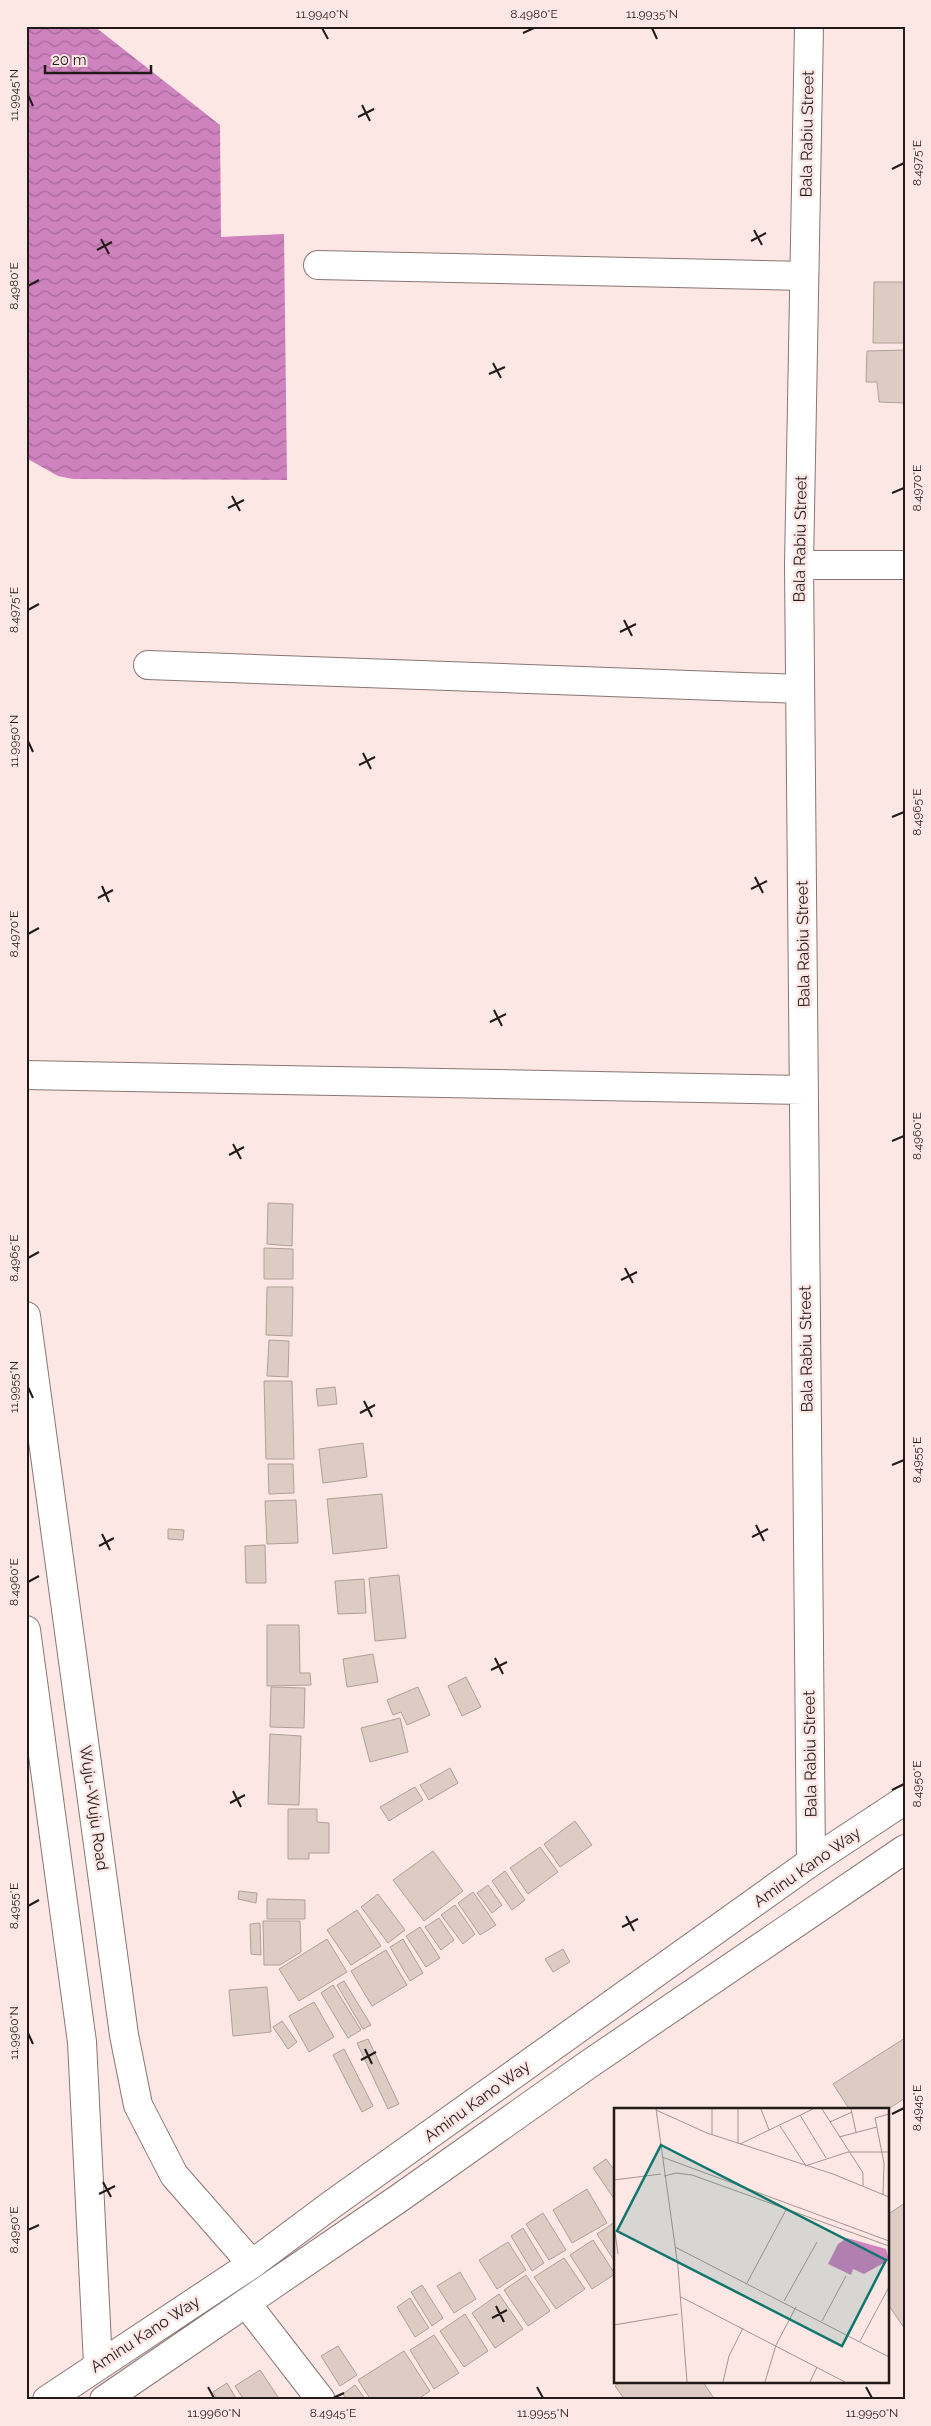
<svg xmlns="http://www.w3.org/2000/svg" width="931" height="2426" font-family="Raleway,sans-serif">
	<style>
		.water { fill: url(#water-waves) }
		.building { fill: #ddccc3; stroke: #afa096 }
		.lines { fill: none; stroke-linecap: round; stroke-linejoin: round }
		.street-casing { stroke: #887674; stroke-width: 30 }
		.secondary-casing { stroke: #887674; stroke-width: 30 }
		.street { stroke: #fff; stroke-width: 28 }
		.secondary { stroke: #fff; stroke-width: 28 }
		.ticks { fill: none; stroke: #211a19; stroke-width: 2 }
		.labels { text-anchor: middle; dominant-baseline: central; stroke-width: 5; stroke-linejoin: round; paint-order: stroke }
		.street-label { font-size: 16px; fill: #211a19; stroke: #fce7e4 }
		.inset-road { fill: none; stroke: #a49593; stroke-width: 1 }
		.view { fill: #0f766e; fill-opacity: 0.15; stroke: #0f766e; stroke-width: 2.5 }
		.inset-edge { fill: none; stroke: #211a19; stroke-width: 2.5 }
		.neatline { fill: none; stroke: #211a19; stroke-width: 2 }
		.ticks-label { font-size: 12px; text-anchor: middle; fill: #211a19 }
	</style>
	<defs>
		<pattern id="water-waves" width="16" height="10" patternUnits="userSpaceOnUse" patternTransform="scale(1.25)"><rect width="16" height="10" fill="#ce82be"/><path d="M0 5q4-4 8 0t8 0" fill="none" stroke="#a76a9a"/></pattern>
	</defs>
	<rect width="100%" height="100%" fill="#fce7e4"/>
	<!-- water -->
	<path class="water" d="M26,26H94L220,125L221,237L284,234L287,480L73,479L58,476L26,458Z"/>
	<!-- building -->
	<path class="building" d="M874,282H905V343H873Z
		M905,350V403L879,402L877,382H866L867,351Z
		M268,1203L293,1204L292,1246L267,1244Z
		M264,1248L293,1249V1279H264Z
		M267,1287H293L292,1336L266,1335Z
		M269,1340L289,1341L288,1377L267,1376Z
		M264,1381H292L294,1459H266Z
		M335,1387L337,1404L318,1406L316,1389Z
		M363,1443L367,1477L323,1483L319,1449Z
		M268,1464H293L294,1493L269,1494Z
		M382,1494L387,1548L333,1554L327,1499Z
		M296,1500L298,1543L267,1544L265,1501Z
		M168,1529L184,1530L183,1540L168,1539Z
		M265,1545L266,1583H246L245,1546Z
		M399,1575L406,1638L375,1641L369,1578Z
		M364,1579L366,1613L338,1614L335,1581Z
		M267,1625H299L300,1673H310L311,1685L267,1686Z
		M373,1654L378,1682L347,1687L343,1659Z
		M466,1677L481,1707L462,1716L448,1686Z
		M271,1687L305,1688L304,1728L270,1727Z
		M418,1687L430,1715L407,1725L401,1712L393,1715L387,1700Z
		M400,1718L408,1752L370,1762L361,1728Z
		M270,1734L301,1736L299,1805L268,1804Z
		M450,1768L458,1783L429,1800L420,1785Z
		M415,1787L423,1800L389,1821L380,1807Z
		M288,1809H317V1822L329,1823V1853H309V1859H288Z
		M575,1821L592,1845L560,1867L544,1844Z
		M540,1847L558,1872L528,1894L510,1868Z
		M433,1851L463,1891L424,1921L393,1880Z
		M505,1871L525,1900L512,1910L492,1881Z
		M488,1885L502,1905L492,1913L477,1893Z
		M239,1891L257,1893L256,1903L238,1899Z
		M473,1892L496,1925L480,1935L458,1903Z
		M378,1894L405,1930L388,1943L361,1907Z
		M267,1899L305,1900V1919H267Z
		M455,1905L475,1934L463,1944L441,1915Z
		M357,1910L381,1946L351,1965L327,1930Z
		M439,1918L454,1940L441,1950L425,1927Z
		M263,1921H300L301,1952L280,1965H264Z
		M260,1923L261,1955L251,1954L250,1924Z
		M420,1927L440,1958L426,1967L406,1936Z
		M327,1939L347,1972L299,2001L279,1969Z
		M403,1939L423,1973L410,1981L390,1947Z
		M563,1949L570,1962L553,1972L545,1959Z
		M386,1950L407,1985L372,2006L351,1971Z
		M344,1981L371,2025L363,2029L337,1985Z
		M333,1985L361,2030L348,2038L321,1993Z
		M267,1987L271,2032L233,2036L229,1990Z
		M314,2002L334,2037L309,2052L289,2016Z
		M282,2021L297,2042L288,2049L273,2027Z
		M905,2038V2098L887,2110H850L833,2084Z
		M368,2039L399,2104L388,2109L357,2043Z
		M344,2049L373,2106L362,2112L333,2055Z
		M606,2159L615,2171V2200L593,2168Z
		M587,2189L607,2223L572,2243L553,2210Z
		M905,2203V2329L887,2303V2215Z
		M543,2213L566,2250L549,2260L526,2224Z
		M615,2222V2262L597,2234Z
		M523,2228L544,2263L532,2271L511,2236Z
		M593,2240L615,2274L592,2289L570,2255Z
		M508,2242L526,2270L497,2289L479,2260Z
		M564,2258L585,2289L556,2309L534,2277Z
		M460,2272L476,2299L454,2313L437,2286Z
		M526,2275L550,2311L528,2326L504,2290Z
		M422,2285L443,2318L432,2326L411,2292Z
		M499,2294L523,2329L495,2348L472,2313Z
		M410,2298L429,2328L415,2337L397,2307Z
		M465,2314L488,2351L464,2367L440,2331Z
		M434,2335L459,2373L434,2389L410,2350Z
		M338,2346L357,2375L340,2386L321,2356Z
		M404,2351L430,2391L417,2400H371L358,2380Z
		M260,2370L280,2400H244L235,2386Z
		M620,2382H703L715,2400H625L615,2386Z
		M227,2383L237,2400H218L213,2392Z
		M355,2385L366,2400H347L343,2394Z"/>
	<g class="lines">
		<defs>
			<path id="street" d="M809,26L799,565L811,1862
				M318,265L804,276
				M799,565H905
				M148,665L800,689
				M26,1075L804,1090
				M26,1316L124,2035L138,2105L174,2175L252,2264
				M26,1630L82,2042L98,2364
				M246,2303L321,2400"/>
			<path id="secondary" d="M47,2400L252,2264L331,2205L811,1862L905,1800
				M104,2400L398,2199L589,2064L905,1849"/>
		</defs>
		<!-- street casing -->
		<use href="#street" class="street-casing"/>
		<!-- secondary casing -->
		<use href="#secondary" class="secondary-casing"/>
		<!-- street -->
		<use href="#street" class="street"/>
		<!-- secondary -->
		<use href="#secondary" class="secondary"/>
	</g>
	<!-- ticks -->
	<path class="ticks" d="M322,28L328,39M652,28L657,39M523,33L534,28M28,95L33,106M362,105L370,121M358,117L374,109M892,169L904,163M754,230L762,245M101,239L109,254M751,241L766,233M97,250L112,242M28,286L39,280M493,363L501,378M489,374L505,367M892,493L904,488M232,496L240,511M228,508L244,500M28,610L39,604M624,620L632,636M620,632L636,624M28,741L33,752M363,753L371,769M359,765L375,757M892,817L904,812M755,877L763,893M102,886L109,902M751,889L767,881M98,898L113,890M28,934L39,928M494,1010L502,1026M490,1022L506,1014M892,1141L904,1136M233,1144L241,1159M229,1155L244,1147M28,1258L39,1252M625,1268L633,1283M621,1280L637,1272M28,1387L33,1398M364,1401L372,1417M360,1413L375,1405M892,1465L904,1460M756,1525L764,1541M102,1534L110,1550M752,1537L768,1529M99,1546L114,1538M28,1582L39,1576M495,1658L503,1674M491,1670L507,1662M892,1790L904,1784M233,1791L241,1807M230,1803L245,1795M28,1906L39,1900M626,1916L634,1931M622,1927L638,1919M28,2033L33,2044M365,2049L372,2064M361,2060L376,2052M892,2114L904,2108M103,2182L111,2197M99,2194L115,2186M28,2230L39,2225M496,2306L504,2322M492,2318L507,2310M208,2387L214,2398M537,2387L543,2398M866,2387L872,2398M333,2398L344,2393"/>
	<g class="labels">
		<!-- street labels -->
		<g class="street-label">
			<text transform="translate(807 134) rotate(-89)">Bala Rabiu Street</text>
			<text transform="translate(800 539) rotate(-89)">Bala Rabiu Street</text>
			<text transform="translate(803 944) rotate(-91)">Bala Rabiu Street</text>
			<text transform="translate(806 1349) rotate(-91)">Bala Rabiu Street</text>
			<text transform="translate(810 1754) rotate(-91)">Bala Rabiu Street</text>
			<text transform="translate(94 1808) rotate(82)">Wuju-Wuju Road</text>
			<text transform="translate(807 1867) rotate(-35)">Aminu Kano Way</text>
			<text transform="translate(477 2101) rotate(-36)">Aminu Kano Way</text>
			<text transform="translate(145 2334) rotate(-33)">Aminu Kano Way</text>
		</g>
	</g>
	<!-- overview -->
	<g transform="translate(614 2108)">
		<rect width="275" height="275" fill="#fce7e4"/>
		<path d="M233,130L272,141L275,152L250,166L239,161L237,167L214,156L224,136Z" fill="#ce82be"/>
		<path class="inset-road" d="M42,1L64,159L73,274M124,1V36M147,1L155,22M208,1L249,65V78M237,1L242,24M42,2L93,25L219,66L275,89M186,7L212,50M216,14L238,4M166,18L192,58M98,27V1M225,29L263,19M126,36L199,1M48,49L275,133M191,58L234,44H275M50,68L62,65L78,67L275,138M0,72L47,66M269,87L270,55L261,10L275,6M0,117L4,146M61,139L275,249M133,175L173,100M67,189L231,274M170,193L203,134M208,213L232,168M0,217L64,206M246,233L275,179M109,274L115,248L129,220M151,274L162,237L182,199M196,274L203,259"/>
		<path class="view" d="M47,37L272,152L228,238L3,123Z"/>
		<rect width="275" height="275" class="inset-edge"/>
	</g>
	<!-- border -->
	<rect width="931" height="2426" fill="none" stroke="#fce7e4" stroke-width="55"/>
	<!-- scale -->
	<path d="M45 65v8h106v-8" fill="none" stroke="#211a19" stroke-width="2.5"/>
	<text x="52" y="65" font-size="15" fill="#211a19" stroke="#fce7e4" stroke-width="4" paint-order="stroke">20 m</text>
	<rect x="28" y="28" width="876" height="2370" class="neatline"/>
	<g class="ticks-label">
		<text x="322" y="18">11.9940°N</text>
		<text x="534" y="18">8.4980°E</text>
		<text x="652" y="18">11.9935°N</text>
		<text transform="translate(14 95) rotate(-90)" y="4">11.9945°N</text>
		<text transform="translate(917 163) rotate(-90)" y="4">8.4975°E</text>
		<text transform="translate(14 286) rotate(-90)" y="4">8.4980°E</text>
		<text transform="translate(917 488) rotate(-90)" y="4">8.4970°E</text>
		<text transform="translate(14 610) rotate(-90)" y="4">8.4975°E</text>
		<text transform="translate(14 741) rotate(-90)" y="4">11.9950°N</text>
		<text transform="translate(917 812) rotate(-90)" y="4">8.4965°E</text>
		<text transform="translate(14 934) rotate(-90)" y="4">8.4970°E</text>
		<text transform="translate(917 1136) rotate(-90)" y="4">8.4960°E</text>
		<text transform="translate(14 1258) rotate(-90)" y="4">8.4965°E</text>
		<text transform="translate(14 1387) rotate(-90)" y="4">11.9955°N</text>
		<text transform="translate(917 1460) rotate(-90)" y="4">8.4955°E</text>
		<text transform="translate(14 1582) rotate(-90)" y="4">8.4960°E</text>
		<text transform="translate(917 1784) rotate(-90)" y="4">8.4950°E</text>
		<text transform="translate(14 1906) rotate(-90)" y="4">8.4955°E</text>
		<text transform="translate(14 2033) rotate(-90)" y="4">11.9960°N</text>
		<text transform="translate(917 2108) rotate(-90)" y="4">8.4945°E</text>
		<text transform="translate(14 2230) rotate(-90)" y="4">8.4950°E</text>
		<text x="214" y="2417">11.9960°N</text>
		<text x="333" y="2417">8.4945°E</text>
		<text x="543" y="2417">11.9955°N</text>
		<text x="872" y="2417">11.9950°N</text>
	</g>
</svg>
